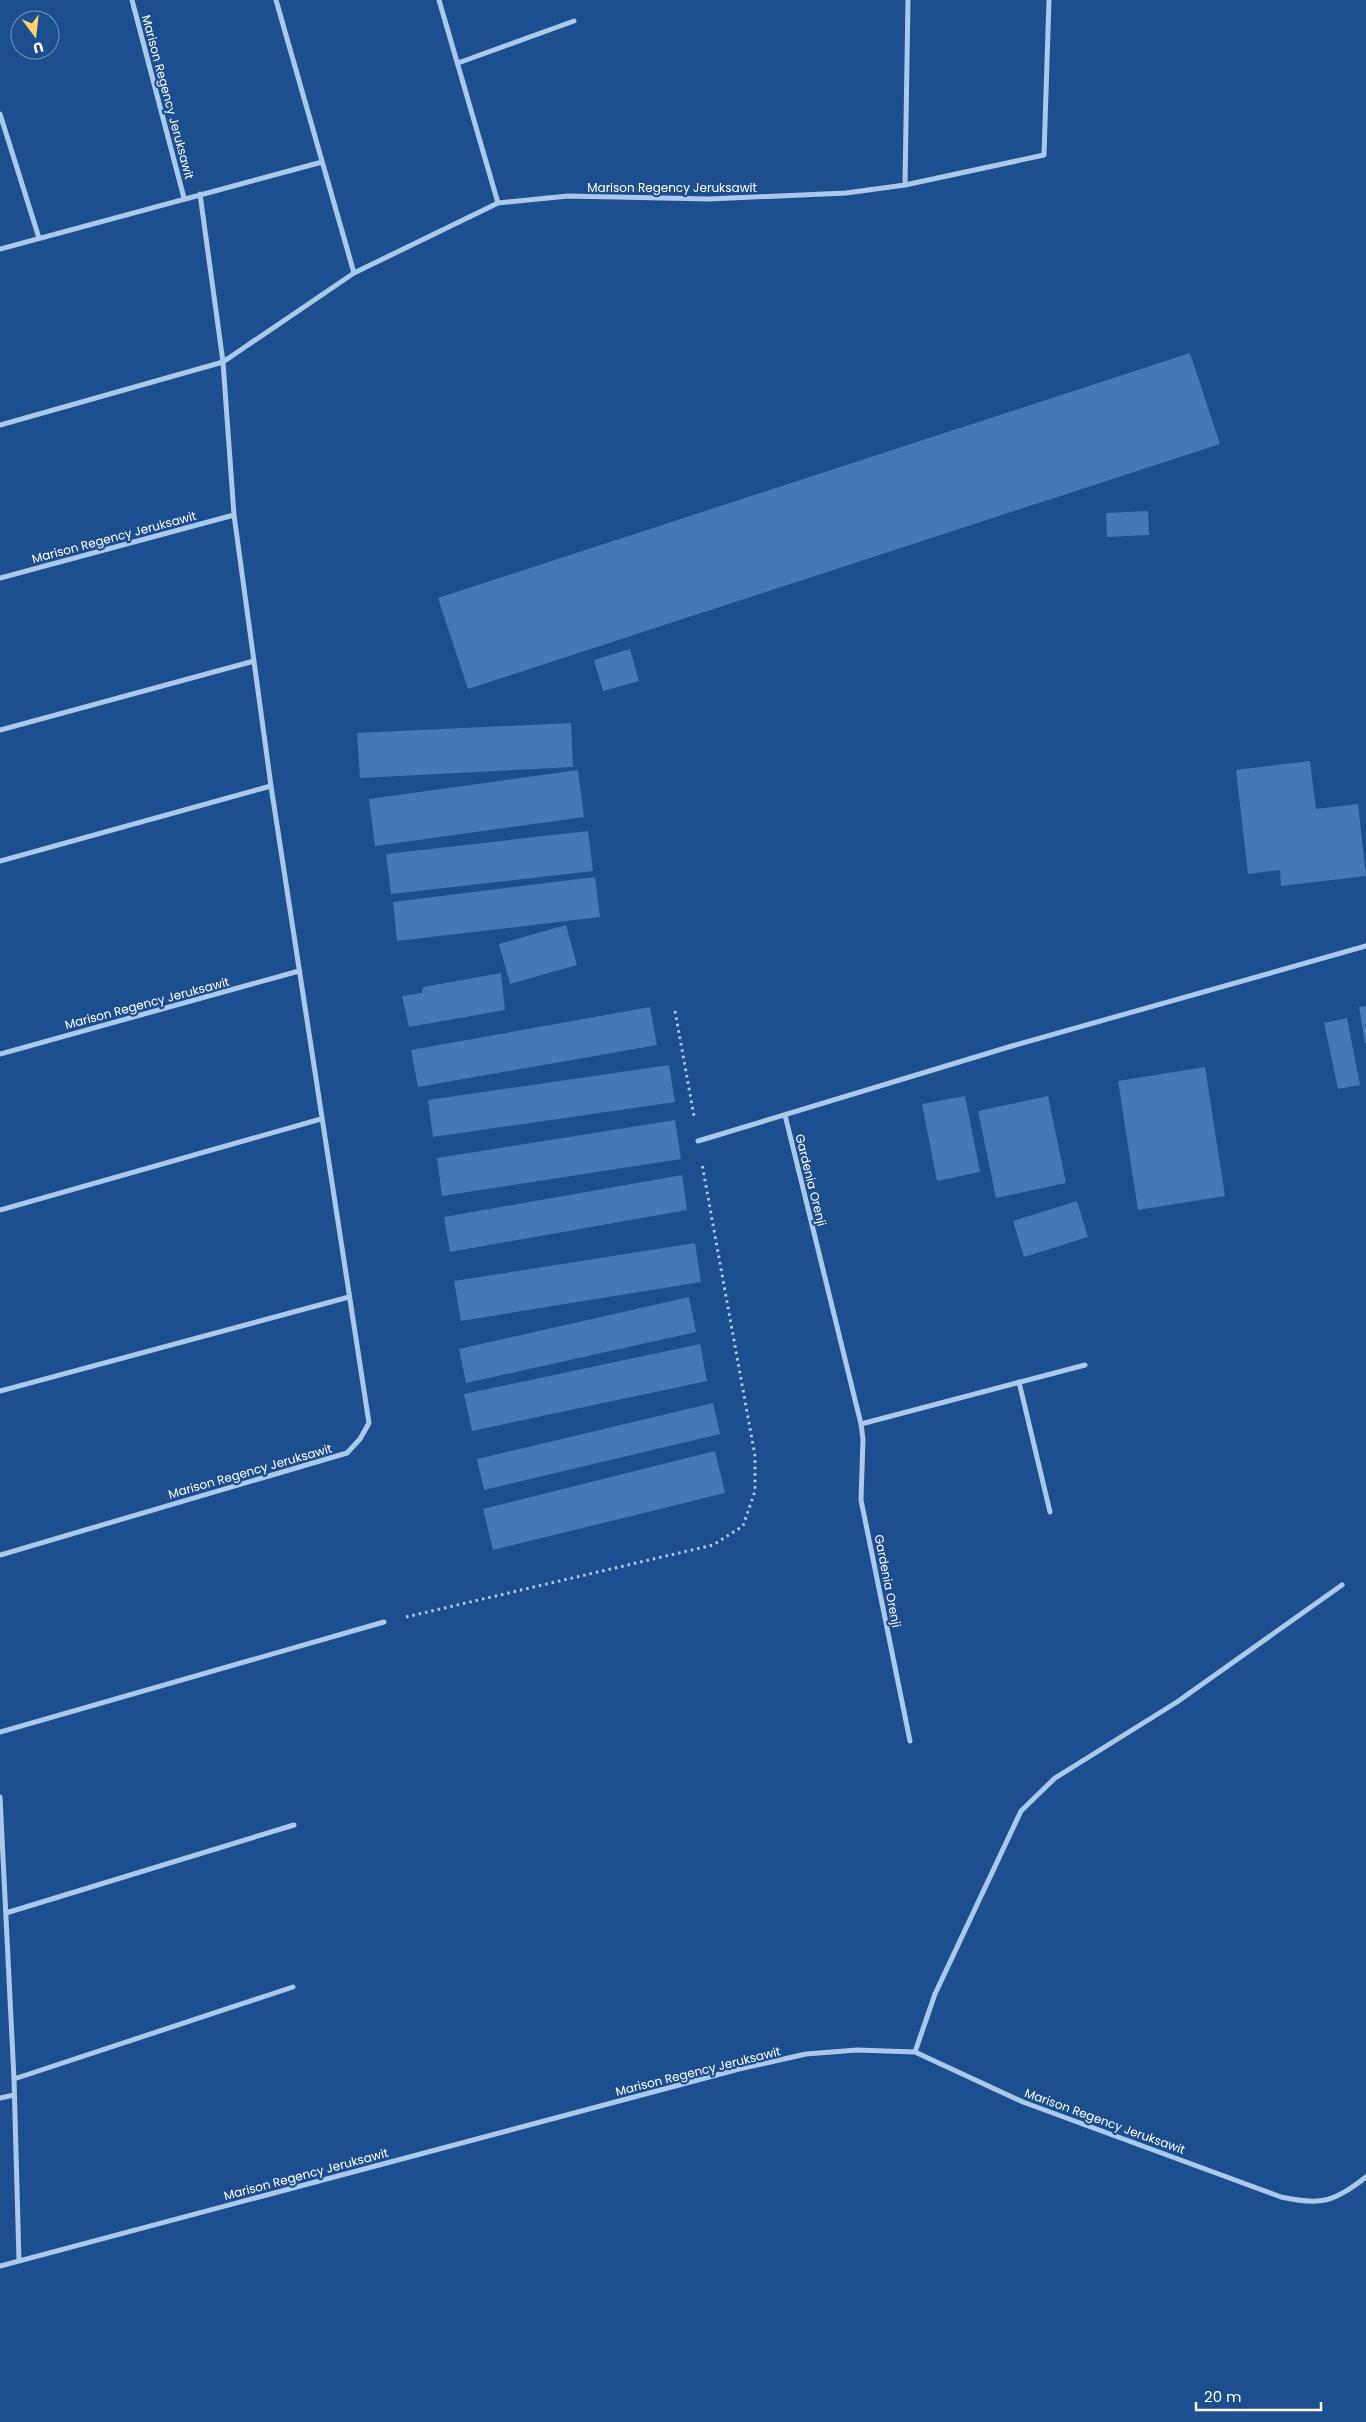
<svg xmlns="http://www.w3.org/2000/svg" width="1366" height="2422" font-family="Poppins,sans-serif">
	<style>
		.building { fill: #4478b7 }
		.lines { fill: none; stroke-linecap: round; stroke-linejoin: round }
		.path { stroke: #a9c9ee; stroke-width: 3; stroke-dasharray: 2.5 4; stroke-linecap: butt }
		.minor { stroke: #a9c9ee; stroke-width: 5 }
		.labels { text-anchor: middle; dominant-baseline: central; stroke-width: 4.5; stroke-linejoin: round; paint-order: stroke }
		.street-label { font-size: 12px; fill: #fff; stroke: #1b4f8f }
	</style>
	<rect width="100%" height="100%" fill="#1b4f8f"/>
	<!-- building -->
	<path class="building" d="M1190,353L1220,444L468,689L438,598Z
		M1148,511L1149,535L1107,537L1106,513Z
		M630,649L639,681L603,691L594,660Z
		M571,723L573,767L360,778L357,733Z
		M1310,761L1316,809L1358,804L1366,876L1281,886L1280,870L1248,874L1236,770Z
		M578,770L584,817L375,846L369,799Z
		M588,831L593,871L391,894L386,854Z
		M595,877L600,917L397,941L393,902Z
		M566,925L577,965L510,984L499,944Z
		M501,973L505,1010L409,1027L402,996L422,993L423,987Z
		M1366,1006V1043H1365L1359,1007Z
		M650,1007L657,1045L418,1087L411,1050Z
		M1347,1018L1360,1085L1338,1089L1324,1023Z
		M669,1065L675,1102L433,1137L428,1100Z
		M1205,1067L1225,1196L1138,1210L1118,1081Z
		M965,1096L980,1172L937,1181L922,1104Z
		M1048,1096L1066,1183L996,1198L978,1111Z
		M675,1120L681,1159L442,1196L437,1158Z
		M682,1175L687,1210L450,1252L444,1217Z
		M1077,1201L1088,1237L1024,1257L1013,1221Z
		M695,1243L701,1282L461,1321L454,1281Z
		M689,1297L696,1332L466,1383L459,1349Z
		M700,1344L707,1381L472,1431L464,1394Z
		M713,1403L720,1434L484,1490L477,1459Z
		M715,1451L725,1493L493,1550L483,1509Z"/>
	<g class="lines">
		<!-- path -->
		<path class="path" d="M675,1011L694,1116
			M406,1617L713,1545L743,1526L755,1491V1456L702,1164"/>
		<!-- minor -->
		<path class="minor" d="M132,0L184,198
			M276,0L354,273
			M439,0L498,203
			M458,63L574,21
			M0,114L39,238
			M905,185L908,0
			M0,249L322,162
			M0,425L223,362L354,273L498,203L568,196L709,199L846,193L905,185L1044,155L1049,0
			M0,578L234,515
			M0,730L254,661
			M0,861L271,786
			M0,1054L299,971
			M785,1115L861,1424L863,1439L861,1500L910,1741
			M698,1141L1012,1046L1366,946
			M0,1210L321,1119
			M1019,1382L1050,1512
			M0,1391L349,1297
			M861,1424L1085,1365
			M0,1555L347,1453L360,1439L369,1423L271,786L234,515L223,362L200,194
			M0,1732L384,1622
			M0,1797L14,2079L19,2261
			M6,1913L294,1825
			M915,2052L935,1994L1021,1811L1055,1778L1177,1702L1342,1585
			M14,2079L293,1987
			M0,2098L14,2095
			M0,2266L739,2069L806,2054L857,2050L915,2052L1023,2102L1281,2197C1322,2206 1333,2202 1366,2177"/>
	</g>
	<g class="labels">
		<!-- street labels -->
		<g class="street-label">
			<text transform="translate(168 97) rotate(75)">Marison Regency Jeruksawit</text>
			<text x="672" y="187">Marison Regency Jeruksawit</text>
			<text transform="translate(114 537) rotate(-15)">Marison Regency Jeruksawit</text>
			<text transform="translate(147 1003) rotate(-15)">Marison Regency Jeruksawit</text>
			<text transform="translate(811 1180) rotate(76)">Gardenia Orenji</text>
			<text transform="translate(250 1471) rotate(-16)">Marison Regency Jeruksawit</text>
			<text transform="translate(888 1581) rotate(79)">Gardenia Orenji</text>
			<text transform="translate(698 2071) rotate(-14)">Marison Regency Jeruksawit</text>
			<text transform="translate(1105 2121) rotate(20)">Marison Regency Jeruksawit</text>
			<text transform="translate(306 2174) rotate(-15)">Marison Regency Jeruksawit</text>
		</g>
	</g>
	<!-- north arrow -->
	<g transform="translate(35 35) rotate(165)"><circle r="24" fill="#1b4f8f" stroke="#7695bc"/>
	<path d="M0-4L9 19L0 12L-9 19Z" fill="#ffd166"/>
	<text y="-8" font-size="14" font-weight="bold" text-anchor="middle" fill="#ffffff">U</text>
	</g>
	<!-- scale -->
	<path d="M1196 2402v8h125v-8" fill="none" stroke="#ffffff" stroke-width="2.5"/>
	<text x="1204" y="2402" font-size="15" fill="#ffffff" stroke="#1b4f8f" stroke-width="4" paint-order="stroke">20 m</text>
</svg>
